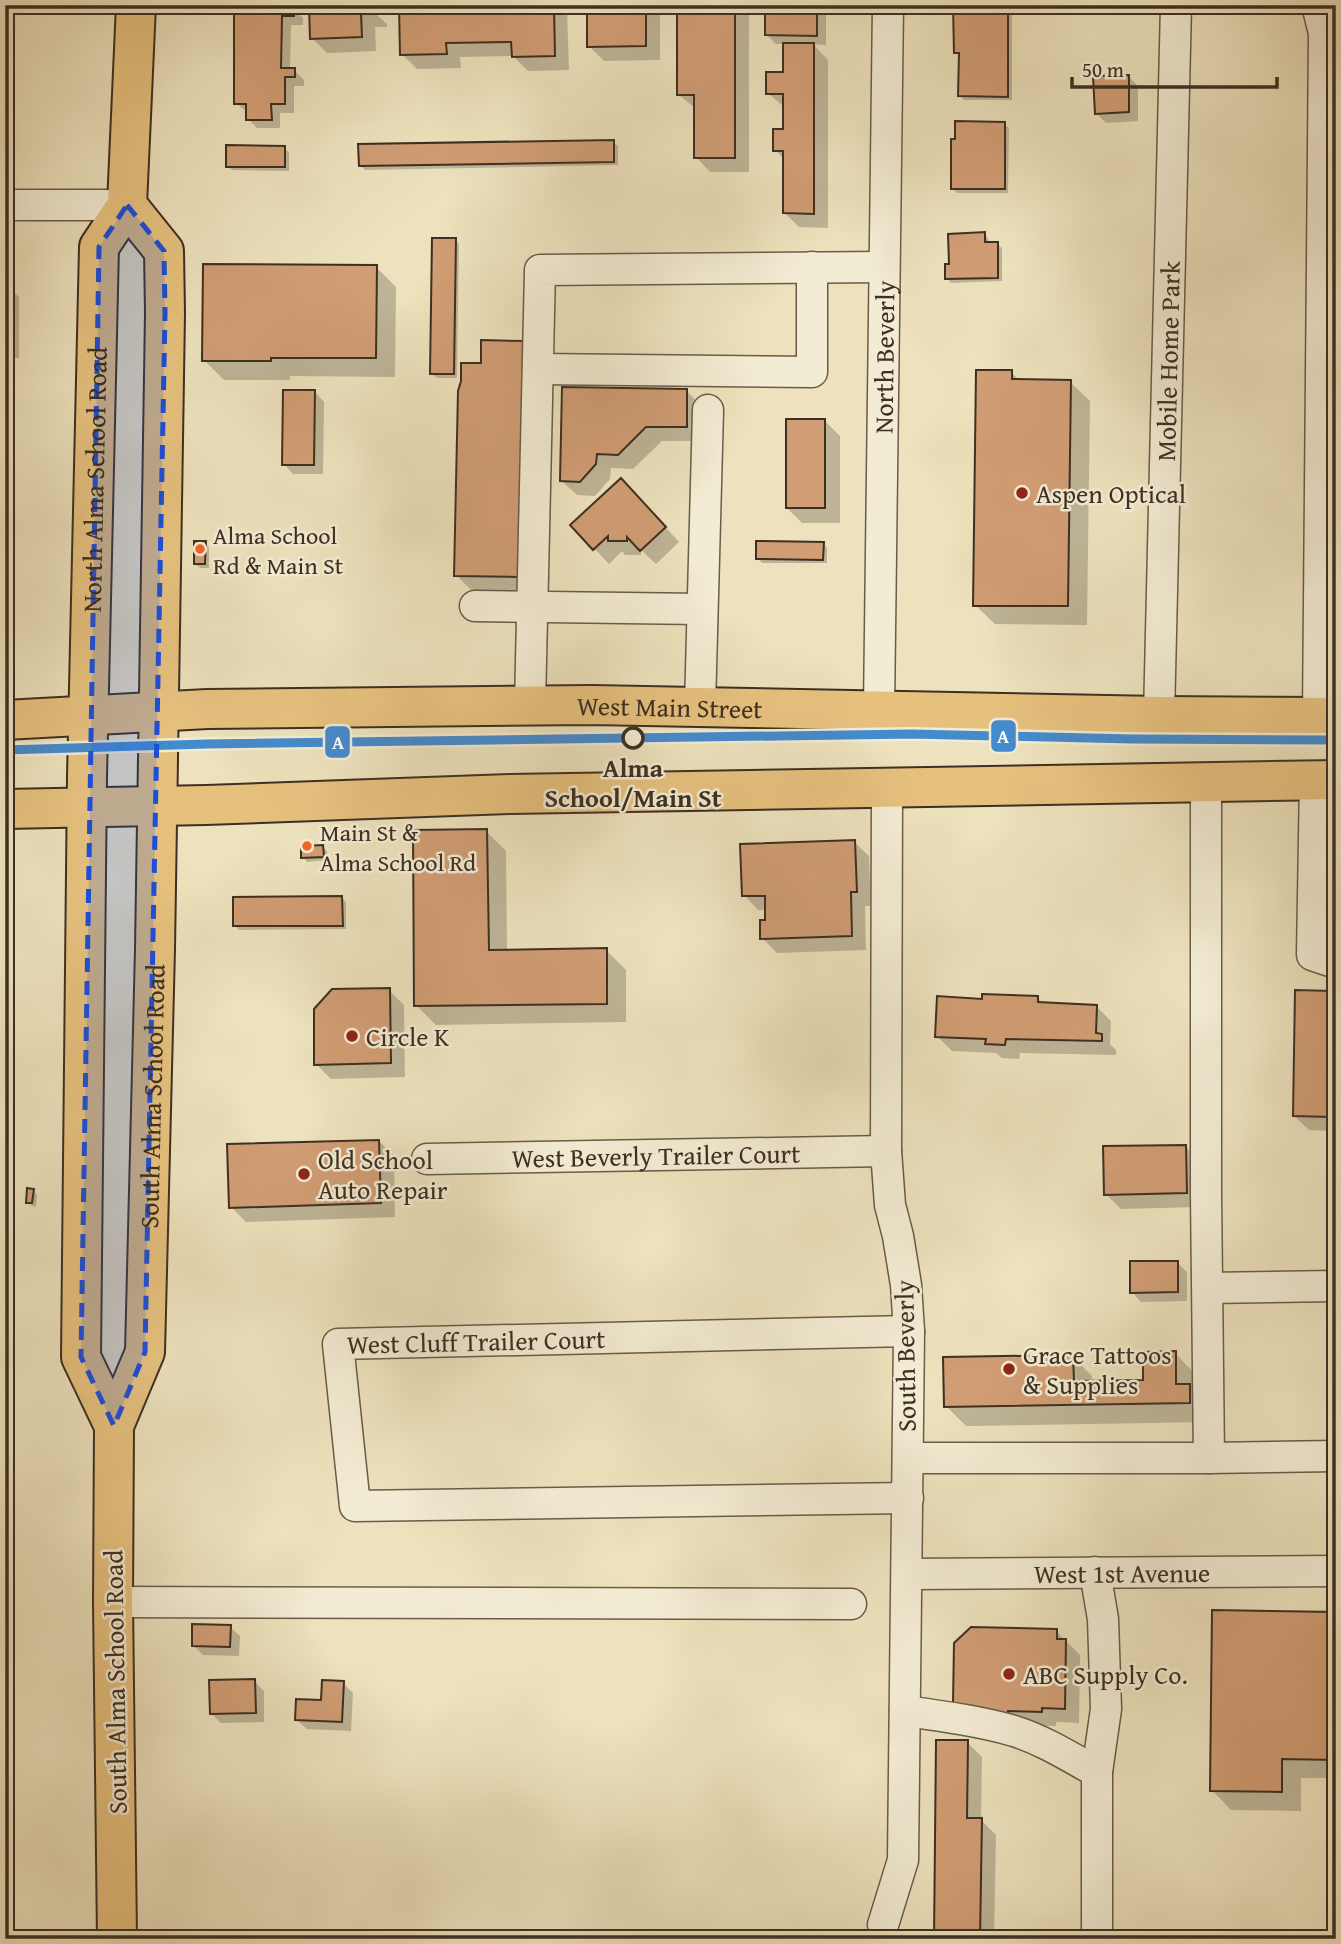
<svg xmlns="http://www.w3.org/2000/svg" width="1341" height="1944" font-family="'Gentium Book Plus',serif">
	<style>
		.shadow { fill: #0003 }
		.building { fill: #d19d74; stroke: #3d2f22; stroke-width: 2 }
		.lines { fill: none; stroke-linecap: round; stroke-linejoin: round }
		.minor-casing { stroke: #695c49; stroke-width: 33 }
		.major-casing { stroke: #3d2f22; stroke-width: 42 }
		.minor { stroke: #f3ecd4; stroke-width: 30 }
		.major { stroke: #e6c17e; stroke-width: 38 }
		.rail-1-casing { stroke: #f3ecd4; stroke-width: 14 }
		.rail-1 { stroke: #448bcd; stroke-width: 9 }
		.marked { fill: #1d4ed8; fill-opacity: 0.2; stroke: #1d4ed8; stroke-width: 5; stroke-dasharray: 14 9; stroke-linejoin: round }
		.poi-dot { fill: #8f2418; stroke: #f3ecd4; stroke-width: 2.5 }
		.bus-dot { fill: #f26522; stroke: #f3ecd4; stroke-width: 2.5 }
		.stop-dot { fill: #f3ecd4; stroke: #3d2f22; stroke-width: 3.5 }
		.labels { text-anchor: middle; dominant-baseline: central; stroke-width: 5; stroke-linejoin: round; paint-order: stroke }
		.bus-label { font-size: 24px; fill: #3d2f22; stroke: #f3ecd4; text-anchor: start }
		.street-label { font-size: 26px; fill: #3d2f22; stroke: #f3ecd4 }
		.poi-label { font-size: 26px; fill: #3d2f22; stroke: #f3ecd4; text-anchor: start }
		.stop-label { font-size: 26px; font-weight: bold; fill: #3d2f22; stroke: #f3ecd4 }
		.line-badge { stroke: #f3ecd4; stroke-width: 2.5 }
		.badge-label { font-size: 19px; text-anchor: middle; font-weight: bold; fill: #fff }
	</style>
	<rect width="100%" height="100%" fill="#ede2bd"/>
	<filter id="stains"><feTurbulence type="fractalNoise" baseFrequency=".00286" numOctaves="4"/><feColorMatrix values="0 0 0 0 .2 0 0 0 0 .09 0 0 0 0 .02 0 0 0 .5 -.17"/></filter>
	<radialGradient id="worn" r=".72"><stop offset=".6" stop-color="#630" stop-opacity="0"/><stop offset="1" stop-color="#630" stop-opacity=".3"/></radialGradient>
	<!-- shadow -->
	<path class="shadow" d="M236,5H292V8L303,18V25H291L290,70H294L304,80V86H294V113H280V128H257L248,119V113L236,103Z
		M311,5H370V9L387,24V27H375L376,51L327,53L312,38Z
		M401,5H565L567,8L569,70L528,71L513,56L460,57L461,68L417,69L402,54Z
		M589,5H660V60L604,61L589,46Z
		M679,5H749V172H710L696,157V109L679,95Z
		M767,5H826V45L813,44L828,60V228L799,227L785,213V160L775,150L785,131V108L768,93L785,74V44H776L766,34Z
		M955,5H1012V100H964L960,96V56L956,52Z
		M1128,76L1138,86V121L1106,123L1096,113Z
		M1004,124L1009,128L1008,193H957L953,188Z
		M613,142L618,146V165L365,170L360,165Z
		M284,148L289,152V171L232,170L227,166Z
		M984,234L988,238L989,244H997L1002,248V281L951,283L947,278L951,265Z
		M455,240L459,244L457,378H437L432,374Z
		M376,267L396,287L395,377L290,376V380H224L204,360Z
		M5,284L19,297V358L5,359Z
		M542,363L538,596L475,594L456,575Z
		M1011,372L1020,381L1070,382L1090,401L1087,625L995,624L975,605Z
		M564,389L687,391L701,406V441H662L633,469L611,468L610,479L595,496L577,495L562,481Z
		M315,392L324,402L323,474H293L284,464Z
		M825,421L840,436V523H802L787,508Z
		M636,495L679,542L656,564L641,550V555H625L622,551L609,564L572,525Z
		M205,543L209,547V568H200L195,564Z
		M823,543L827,548V563H762L757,558Z
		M486,831L506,851L507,951L606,950L626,970V1022L436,1025L416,1005Z
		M854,842L869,856L871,906H865L866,950L777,953L762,938L767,922V910H758L744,895Z
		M323,847L327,851L328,860L307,862L303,857Z
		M342,898L346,902V929L239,930L235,926Z
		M389,990L404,1005L405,1077L331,1079L316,1064Z
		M1332,993L1336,996V1131L1309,1130L1294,1116Z
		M1038,998L1044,1004L1097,1007L1111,1021L1110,1044L1116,1050V1055L1020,1053L1019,1059L1002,1058L996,1053L952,1051L937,1036L983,1000Z
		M379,1141L394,1156L395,1217L246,1222L231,1207Z
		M1185,1146L1200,1161L1201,1207L1121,1209L1106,1194Z
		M33,1191L37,1195L36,1207L32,1206L27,1202Z
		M1177,1262L1187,1272V1301L1141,1302L1132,1292Z
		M1175,1353L1194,1373L1209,1422L966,1426L946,1406L1073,1357L1092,1376V1383L1145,1382Z
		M1336,1613V1778H1301V1811L1231,1810L1212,1790Z
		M230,1627L240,1636L239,1656L203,1655L194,1646Z
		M1056,1631L1080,1655L1079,1723L1056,1722V1726L996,1724Z
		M254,1681L264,1691V1722L221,1723L211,1713Z
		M343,1683L353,1693L351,1731L307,1729L297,1720L323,1702Z
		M967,1742L982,1757L981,1820L996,1835L994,1939H935Z"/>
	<!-- building -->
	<path class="building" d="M234,5L294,7V16H282L281,68H295V77H285V104H271L272,120H246V104H234Z
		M309,5L373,7V13H361L362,37L310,39Z
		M399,5H554L555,56L512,57L511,42L446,43L447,54L400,55Z
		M587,5H646V46L587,47Z
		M677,5H735V158H694V95H677Z
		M765,5H817V36L765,35Z
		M953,5H1008V97L958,96L959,53H954Z
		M783,43H814V214L783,213V151H773V129H783V94H766V72H783Z
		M1129,75V112L1095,114L1093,76Z
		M955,121L1005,122V189H951V139H955Z
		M614,140V162L359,166L358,144Z
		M226,145L285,146V167H226Z
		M985,232V242H998V278L945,279V264H949L948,234Z
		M432,238H456L454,374H430Z
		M203,264L377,265L376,358H271V361H202Z
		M481,340L524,341L519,577L454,576L458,391L461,381V363H481Z
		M976,370H1012V379L1071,380L1068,606H973Z
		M562,387L687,389V427H646L618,455L597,454L596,464L580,482L560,481Z
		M283,390H315L314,465H282Z
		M786,419H825V508H786Z
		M621,478L666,527L640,551L627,537V541H608V536L593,550L570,525Z
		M194,541H206L205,564H194Z
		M756,541L824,542L823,560L756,559Z
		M487,829L489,950L607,948V1004L414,1006L413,830Z
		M855,840L857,892H851L852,936L760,939V920H765V896H742L740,844Z
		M323,845L324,857L301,858V846Z
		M1331,878H1336V933H1333Z
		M342,896L343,926H233V897Z
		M390,988L391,1063L314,1065V1009L332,989Z
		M1295,990L1333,991L1331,1117L1293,1116Z
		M982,994L1038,996V1002L1097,1005L1096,1033L1102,1034V1041L1006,1039L1005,1045L985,1044L986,1039L935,1037L937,996L982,999Z
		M379,1140L381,1203L229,1208L227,1144Z
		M1186,1145L1187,1193L1104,1195L1103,1146Z
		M27,1188L34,1189L32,1203H26Z
		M1130,1261H1178V1292L1130,1293Z
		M1176,1351V1384H1190V1403L944,1407L943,1357L1073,1355L1074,1381L1143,1380V1352Z
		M1212,1610L1336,1612V1760L1282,1759V1792L1210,1791Z
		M192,1624L231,1625L230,1647L192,1646Z
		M971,1627L1057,1629V1639H1066L1065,1709L1042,1708V1712L1008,1711V1716L953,1704L954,1643Z
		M255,1679L256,1713L210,1714L209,1680Z
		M322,1680L344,1681L342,1722L295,1720L296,1699L321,1700Z
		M936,1740H968L967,1818H982L980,1939H934Z"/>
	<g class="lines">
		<defs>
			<g id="minor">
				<path d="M1317,5L1324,33L1318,717"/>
				<path d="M5,205H127"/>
				<path d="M538,369L812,372V267"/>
				<path d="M475,606L702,609"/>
				<path d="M530,705L540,270L884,267"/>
				<path d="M700,707L708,410"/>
				<path id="s1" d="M879,709L888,5"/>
				<path id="s2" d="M1159,716L1176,5"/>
				<path d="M1315,780L1312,955L1336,963"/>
				<path d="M1206,782V1194L1209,1458"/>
				<path id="s3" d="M427,1159L886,1151"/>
				<path d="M1208,1288L1336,1286"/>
				<path d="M908,1458H1209L1336,1456"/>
				<path id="s4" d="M908,1498L355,1506L338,1344L909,1331"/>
				<path d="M1095,1572L1103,1619L1106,1709L1097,1772"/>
				<path id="s5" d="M907,1574L1336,1571"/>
				<path d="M113,1602L851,1604"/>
				<path d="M905,1711C941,1716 979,1721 1014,1731C1043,1740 1070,1757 1097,1772V1939"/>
				<path d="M883,1925L903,1860L909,1331L906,1285L898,1236L890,1205L886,1151L887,786"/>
			</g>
			<g id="major">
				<path id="s6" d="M5,720L207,709L592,705L1159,716L1336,717"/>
				<path d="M5,809L206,805L510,794L1336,780"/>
				<path id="s7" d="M114,1426L81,1357L87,776L99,247L127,205L136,5"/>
				<path id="s8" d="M117,1939L113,1602L114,1426L145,1352L155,949L165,313L164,251L127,205"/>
			</g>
		</defs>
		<!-- minor casing -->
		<use href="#minor" class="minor-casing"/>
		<!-- major casing -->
		<use href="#major" class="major-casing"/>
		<!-- minor -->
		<use href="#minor" class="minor"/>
		<!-- major -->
		<use href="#major" class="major"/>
		<defs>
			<path id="rail-1" d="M5,750L207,744L912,734L1133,739L1336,740"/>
		</defs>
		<!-- rail-1 casing -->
		<use href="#rail-1" class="rail-1-casing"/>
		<!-- rail-1 -->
		<use href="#rail-1" class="rail-1"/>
	</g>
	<!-- marked area -->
	<path class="marked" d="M127,205L164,251L165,313L145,1352L114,1426L81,1357L99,247Z"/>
	<!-- markers -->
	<g class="poi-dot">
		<circle cx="1022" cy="493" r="7"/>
		<circle cx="352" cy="1036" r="7"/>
		<circle cx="304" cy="1174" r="7"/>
		<circle cx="1009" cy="1369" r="7"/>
		<circle cx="1009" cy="1674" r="7"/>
	</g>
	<g class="bus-dot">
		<circle cx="200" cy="549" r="6"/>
		<circle cx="307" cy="846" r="6"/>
	</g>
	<circle class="stop-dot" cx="633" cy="738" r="10"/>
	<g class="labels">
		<!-- bus labels -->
		<g class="bus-label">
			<text x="213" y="535">Alma School<tspan x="213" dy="30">Rd &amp; Main St</tspan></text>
			<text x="320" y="832">Main St &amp;<tspan x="320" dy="30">Alma School Rd</tspan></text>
		</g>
		<!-- street labels -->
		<g class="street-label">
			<text stroke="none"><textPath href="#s1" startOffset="352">North Beverly</textPath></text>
			<text stroke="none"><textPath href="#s2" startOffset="355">Mobile Home Park</textPath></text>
			<text stroke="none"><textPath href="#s7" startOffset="954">North Alma School Road</textPath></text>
			<text stroke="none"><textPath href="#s6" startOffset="665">West Main Street</textPath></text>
			<text stroke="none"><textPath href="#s8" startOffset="849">South Alma School Road</textPath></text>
			<text stroke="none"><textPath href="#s3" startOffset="229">West Beverly Trailer Court</textPath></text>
			<text stroke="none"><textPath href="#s4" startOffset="854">West Cluff Trailer Court</textPath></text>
			<text transform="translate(905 1356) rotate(-91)">South Beverly</text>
			<text stroke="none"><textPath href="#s5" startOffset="215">West 1st Avenue</textPath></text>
			<text transform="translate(115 1682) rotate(-91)">South Alma School Road</text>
		</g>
		<!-- poi labels -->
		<g class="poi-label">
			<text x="1036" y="493">Aspen Optical</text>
			<text x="366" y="1036">Circle K</text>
			<text x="318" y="1159">Old School<tspan x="318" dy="30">Auto Repair</tspan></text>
			<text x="1023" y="1354">Grace Tattoos<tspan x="1023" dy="30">&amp; Supplies</tspan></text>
			<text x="1023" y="1674">ABC Supply Co.</text>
		</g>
		<!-- stop labels -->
		<g class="stop-label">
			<text x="633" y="767">Alma<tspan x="633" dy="30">School/Main St</tspan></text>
		</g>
	</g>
	<g class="line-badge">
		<rect x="990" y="719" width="27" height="34" rx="7" fill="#448bcd"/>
		<rect x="324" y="725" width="27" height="34" rx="7" fill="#448bcd"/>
	</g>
	<g class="badge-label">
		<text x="1003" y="743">A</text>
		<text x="338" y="749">A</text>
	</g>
	<!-- margin -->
	<rect width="1341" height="1944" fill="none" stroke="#ede2bd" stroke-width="28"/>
	<rect x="7" y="7" width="1327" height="1930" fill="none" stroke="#3d2f22" stroke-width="3.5"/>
	<rect x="14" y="14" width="1313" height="1916" fill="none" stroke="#3d2f22" stroke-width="2"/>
	<!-- scale -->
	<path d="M1072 77v10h205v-10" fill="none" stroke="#3d2f22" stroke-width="3.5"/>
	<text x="1082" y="77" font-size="21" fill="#3d2f22" stroke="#f3ecd4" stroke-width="5" paint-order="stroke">50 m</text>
	<rect width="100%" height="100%" filter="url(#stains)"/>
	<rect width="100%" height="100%" fill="url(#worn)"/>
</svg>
